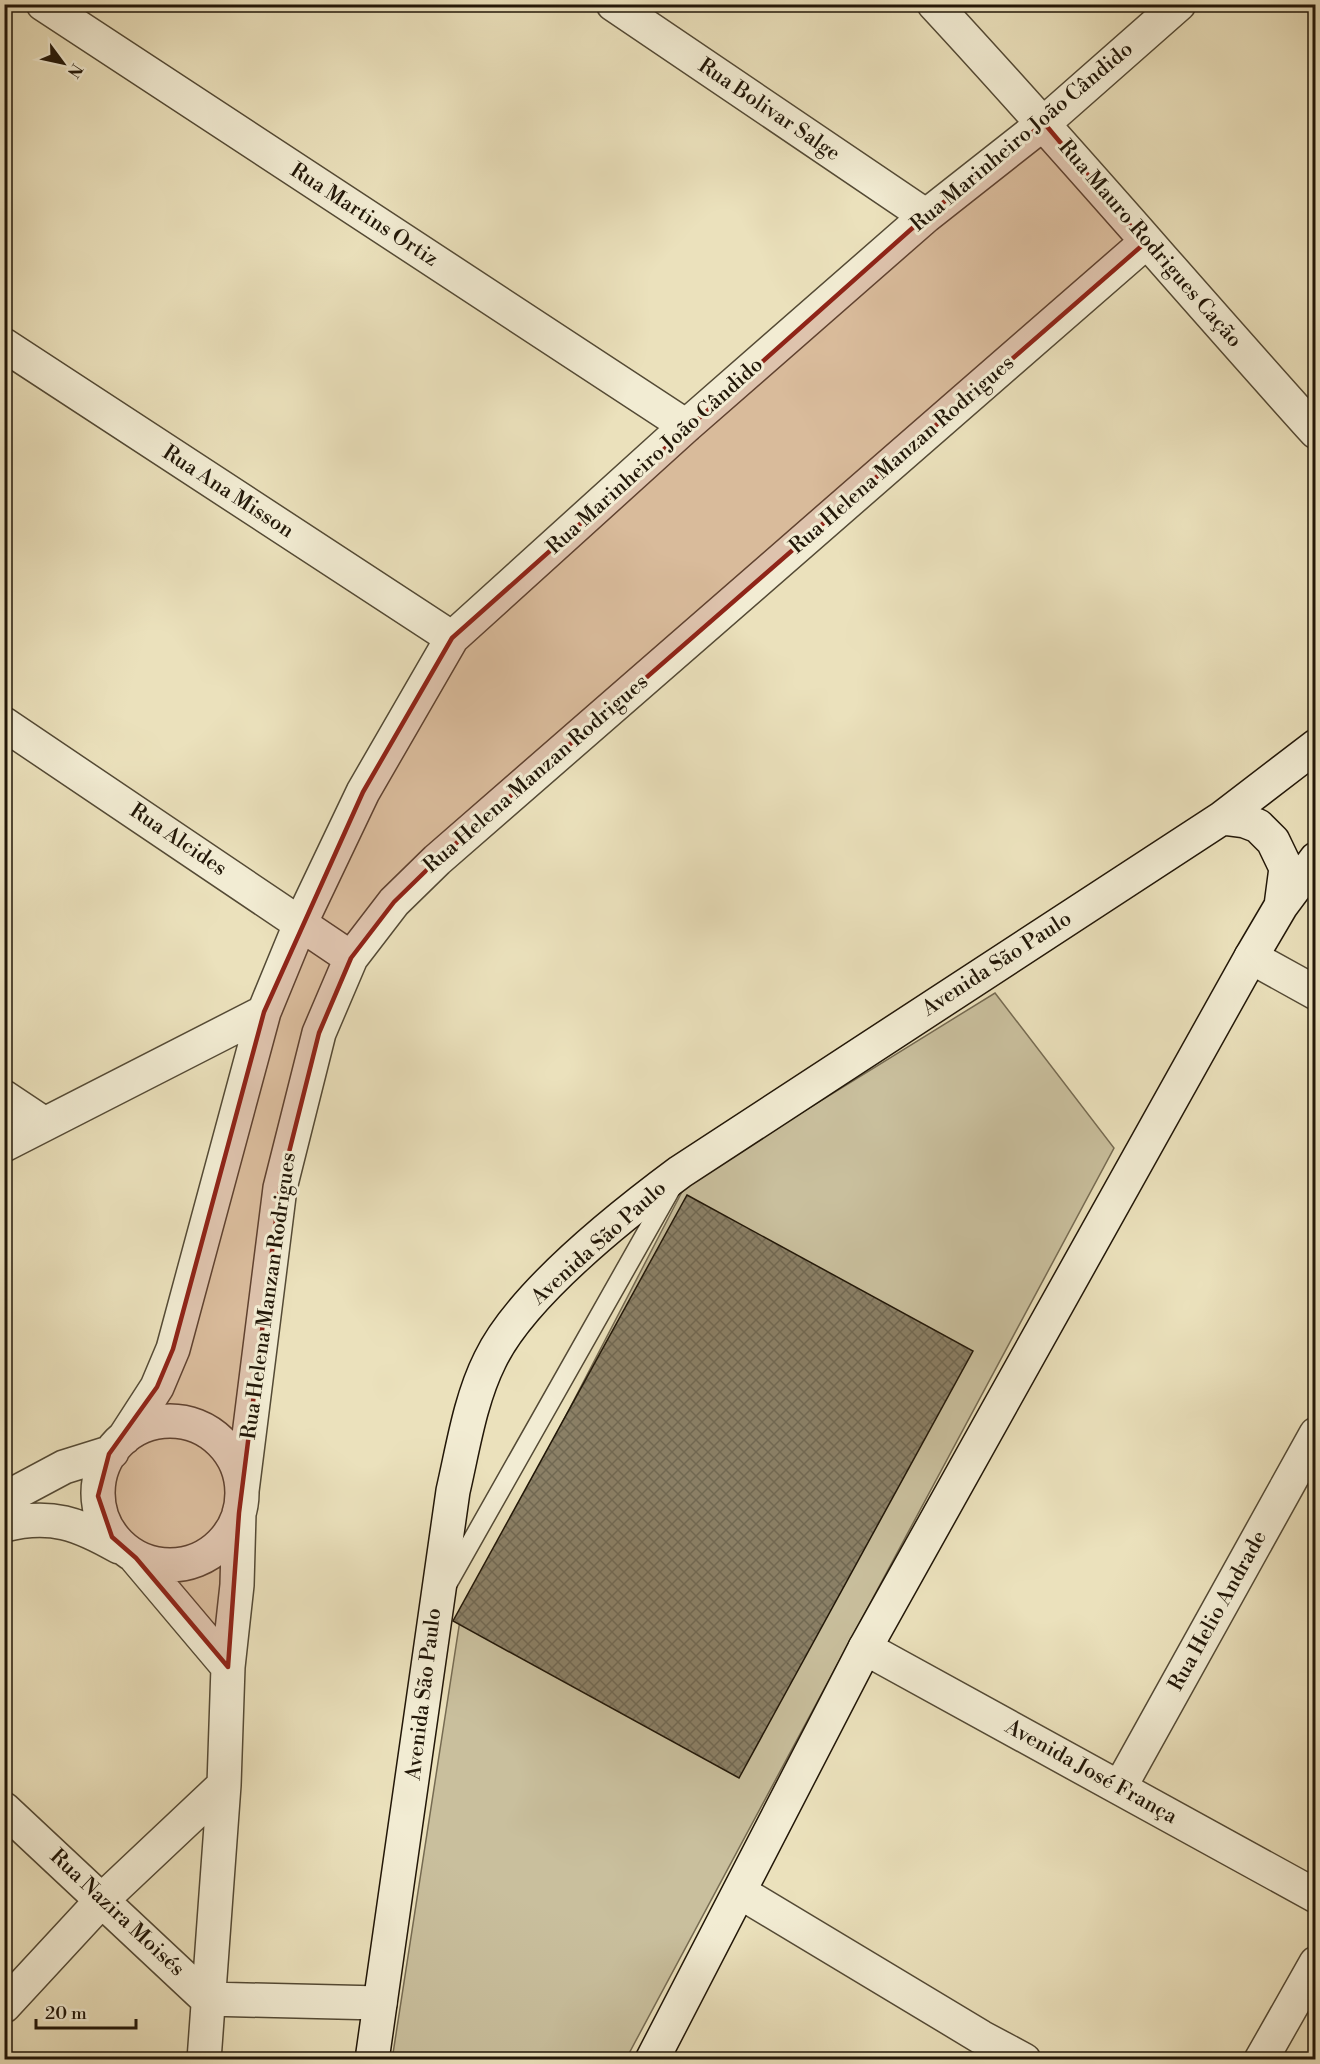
<svg xmlns="http://www.w3.org/2000/svg" width="1320" height="2064" font-family="'Libre Bodoni',serif">
	<style>
		.grass { fill: #c9bf9d; stroke: #766b52; stroke-width: 1.5 }
		.building { fill: url(#building-cross-hatch); stroke: #221708; stroke-width: 1.5 }
		.lines { fill: none; stroke-linecap: round; stroke-linejoin: round }
		.service-casing { stroke: #544a35; stroke-width: 21 }
		.minor-casing { stroke: #544a35; stroke-width: 36 }
		.secondary-casing { stroke: #221708; stroke-width: 36 }
		.service { stroke: #f2ecd3; stroke-width: 18 }
		.minor { stroke: #f2ecd3; stroke-width: 33 }
		.secondary { stroke: #f2ecd3; stroke-width: 33 }
		.marked { fill: #8f2418; fill-opacity: 0.2; stroke: #8f2418; stroke-width: 4.5; stroke-linejoin: round }
		.labels { text-anchor: middle; dominant-baseline: central; stroke-width: 6; stroke-linejoin: round; paint-order: stroke }
		.street-label { font-size: 21px; fill: #221708; stroke: #f2ecd3 }
	</style>
	<defs>
		<pattern id="building-cross-hatch" width="8" height="8" patternUnits="userSpaceOnUse" patternTransform="scale(1.5)"><rect width="8" height="8" fill="#8b8066"/><path d="M0 0l8 8M0 8l8-8" fill="none" stroke="#716852"/></pattern>
	</defs>
	<rect width="100%" height="100%" fill="#ebe1bc"/>
	<filter id="stains"><feTurbulence type="fractalNoise" baseFrequency=".00333" numOctaves="4"/><feColorMatrix values="0 0 0 0 .2 0 0 0 0 .09 0 0 0 0 .02 0 0 0 .5 -.17"/></filter>
	<radialGradient id="worn" r=".72"><stop offset=".6" stop-color="#630" stop-opacity="0"/><stop offset="1" stop-color="#630" stop-opacity=".3"/></radialGradient>
	<!-- grass -->
	<path class="grass" d="M995,993L1114,1148L626,2059L392,2060L460,1620L686,1184Z"/>
	<!-- building -->
	<path class="building" d="M687,1195L973,1351L739,1778L453,1621Z"/>
	<g class="lines">
		<defs>
			<path id="service" d="M448,1583L672,1187"/>
			<path id="minor" d="M43,4L686,426
				M613,4L926,216
				M934,4C1064,144 1188,290 1316,432
				M4,345L452,638
				M4,724L351,958
				M1251,957L1316,993
				M4,1097L43,1123
				M4,1145L264,1012
				M98 1493a72 72 0 1 1 144 0a72 72 0 1 1-144 0Z
				M124,1438L157,1387L173,1349L264,1012L301,922L363,792L452,638L686,426L926,216L1044,123L1179,4
				M242,1491L280,1188L319,1033L351,958L394,902L437,860L1145,243
				M4,1499L64,1467L112,1452
				M4,1525C51,1513 79,1524 119,1547
				M136,1558L228,1667
				M865,1648L1316,1896
				M1120,1787L1316,1434
				M4,1809L207,1999L380,2003
				M740,1892L981,2037L1024,2060
				M4,2006L103,1899L224,1785
				M204,2060L224,1785L228,1667L237,1585L239,1513
				M1261,2060L1316,1963"/>
			<path id="secondary" d="M1222,818L1245,821L1258,826L1273,841L1286,868L1281,906
				M372,2060L453,1491C463,1448 470,1400 490,1360C521,1295 622,1215 680,1172L1222,818L1316,746
				M652,2060L865,1648L1251,957L1281,906L1316,859"/>
		</defs>
		<!-- service casing -->
		<use href="#service" class="service-casing"/>
		<!-- minor casing -->
		<use href="#minor" class="minor-casing"/>
		<!-- secondary casing -->
		<use href="#secondary" class="secondary-casing"/>
		<!-- service -->
		<use href="#service" class="service"/>
		<!-- minor -->
		<use href="#minor" class="minor"/>
		<!-- secondary -->
		<use href="#secondary" class="secondary"/>
	</g>
	<!-- marked area -->
	<path class="marked" d="M1044,123L1145,243L437,860L394,902L351,958L319,1033L280,1188L239,1513L228,1667L136,1558L112,1537L98,1496L109,1454L157,1387L173,1349L264,1012L363,792L452,638L926,216Z"/>
	<g class="labels">
		<!-- street labels -->
		<g class="street-label">
			<text transform="translate(769 110) rotate(34)">Rua Bolivar Salge</text>
			<text transform="translate(1022 137) rotate(-40)">Rua Marinheiro João Cândido</text>
			<text transform="translate(364 215) rotate(33)">Rua Martins Ortiz</text>
			<text transform="translate(1150 244) rotate(49)">Rua Mauro Rodrigues Cação</text>
			<text transform="translate(902 455) rotate(-41)">Rua Helena Manzan Rodrigues</text>
			<text transform="translate(655 456) rotate(-42)">Rua Marinheiro João Cândido</text>
			<text transform="translate(228 492) rotate(33)">Rua Ana Misson</text>
			<text transform="translate(536 774) rotate(-41)">Rua Helena Manzan Rodrigues</text>
			<text transform="translate(178 840) rotate(34)">Rua Alcides</text>
			<text transform="translate(997 964) rotate(-33)">Avenida São Paulo</text>
			<text transform="translate(599 1243) rotate(-42)">Avenida São Paulo</text>
			<text transform="translate(269 1296) rotate(-82)">Rua Helena Manzan Rodrigues</text>
			<text transform="translate(1218 1611) rotate(-61)">Rua Helio Andrade</text>
			<text transform="translate(424 1694) rotate(-83)">Avenida São Paulo</text>
			<text transform="translate(1091 1772) rotate(29)">Avenida José França</text>
			<text transform="translate(117 1913) rotate(43)">Rua Nazira Moisés</text>
		</g>
	</g>
	<!-- margin -->
	<rect width="1320" height="2064" fill="none" stroke="#ebe1bc" stroke-width="24"/>
	<rect x="6" y="6" width="1308" height="2052" fill="none" stroke="#221708" stroke-width="3"/>
	<rect x="12" y="12" width="1296" height="2040" fill="none" stroke="#221708" stroke-width="1.5"/>
	<!-- north arrow -->
	<g transform="translate(63 63) rotate(123)" stroke="#f2ecd3" stroke-width="4.5" paint-order="stroke">
	<path d="M0-4.5L10 22L0 15L-10 22Z" fill="#221708"/>
	<text y="-9" font-size="16" font-weight="bold" text-anchor="middle" fill="#221708">N</text>
	</g>
	<!-- scale -->
	<path d="M36 2019v9h100v-9" fill="none" stroke="#221708" stroke-width="3"/>
	<text x="45" y="2019" font-size="18" fill="#221708" stroke="#f2ecd3" stroke-width="4.5" paint-order="stroke">20 m</text>
	<rect width="100%" height="100%" filter="url(#stains)"/>
	<rect width="100%" height="100%" fill="url(#worn)"/>
</svg>
